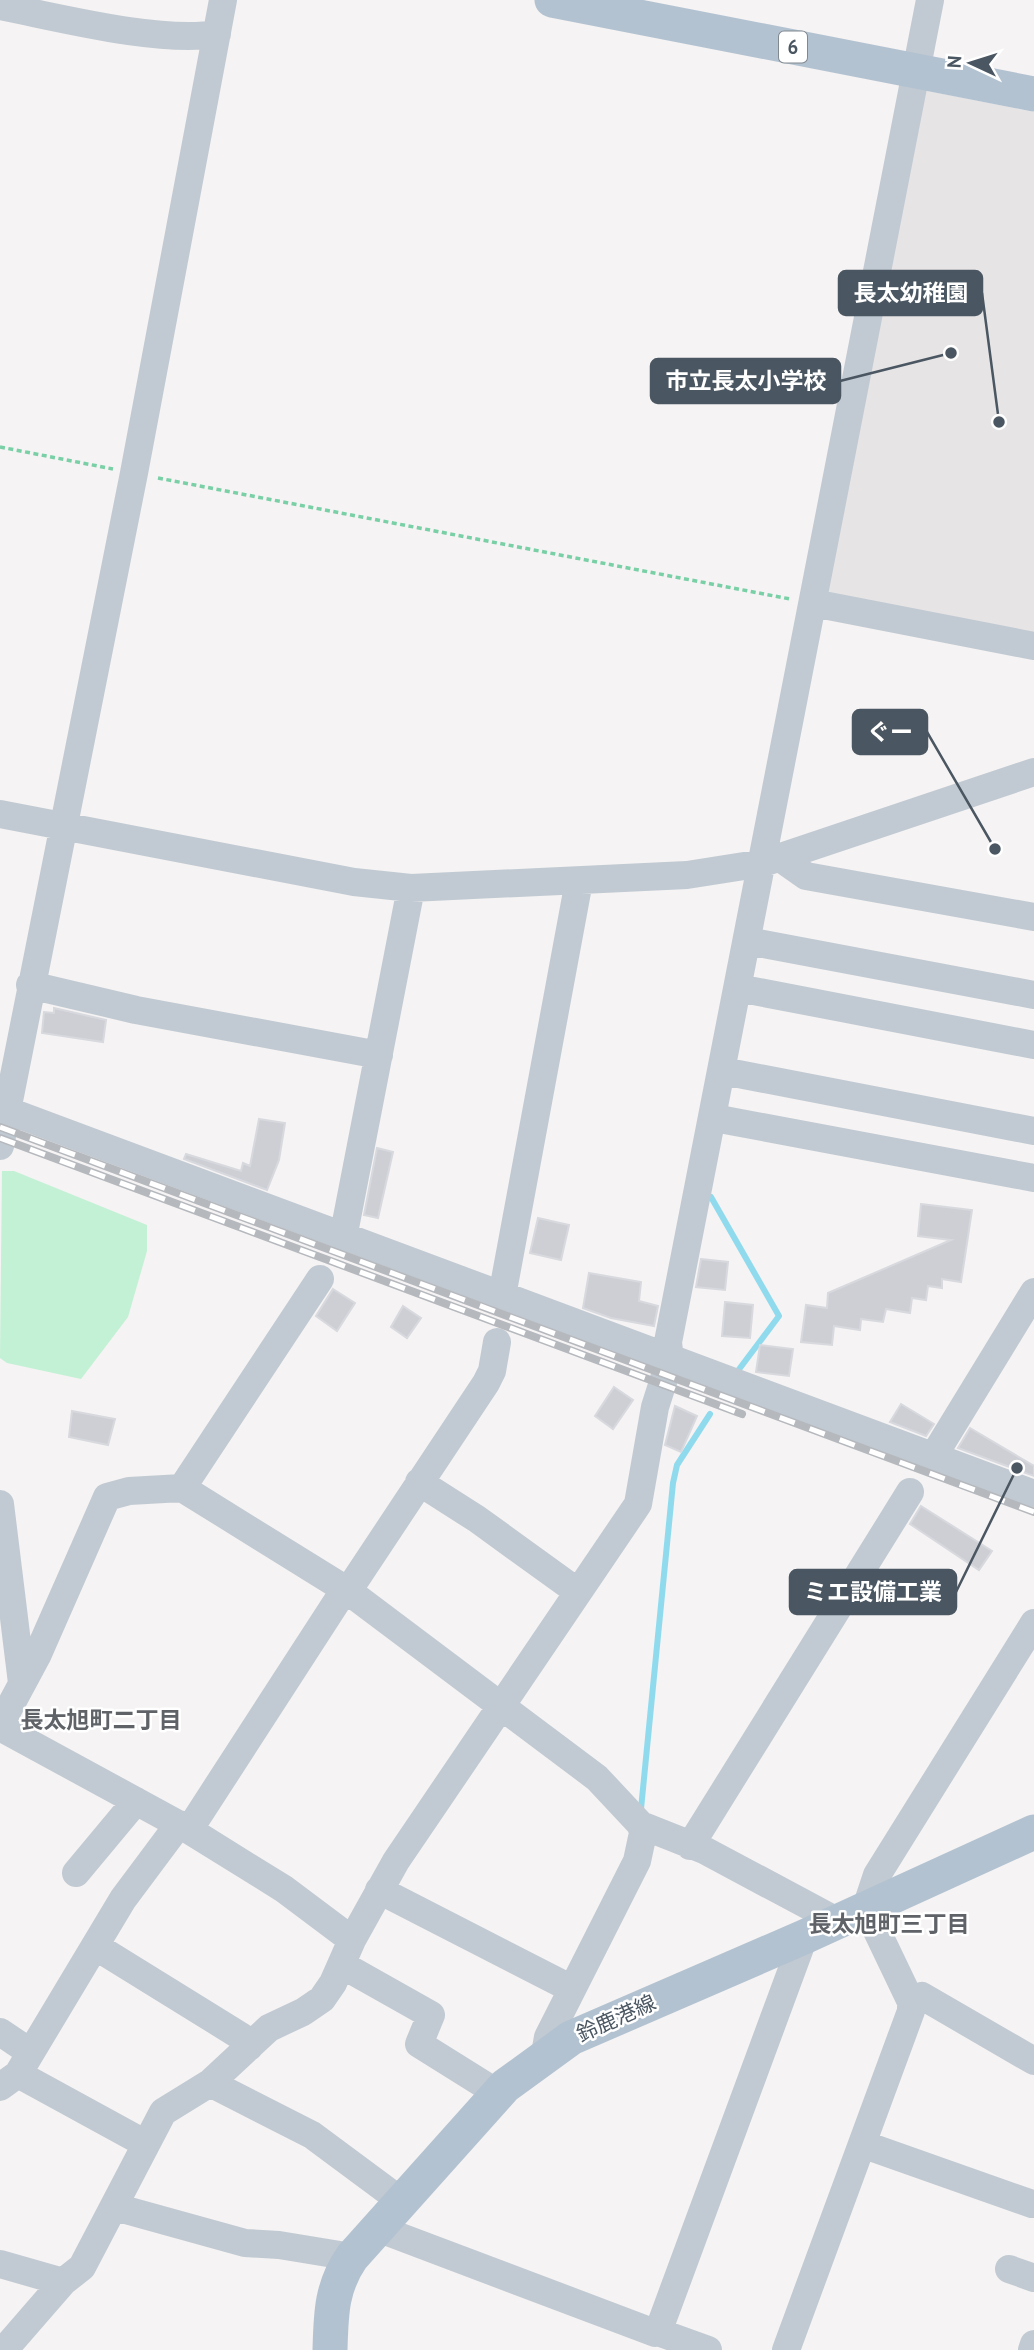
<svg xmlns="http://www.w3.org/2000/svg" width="1034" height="2350" font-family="'PT Sans','Noto Sans JP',sans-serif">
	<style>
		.education { fill: #e6e4e5 }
		.green { fill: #c3f1d5 }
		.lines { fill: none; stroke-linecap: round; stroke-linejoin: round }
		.stream { stroke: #90daee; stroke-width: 6 }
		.building { fill: #cdcfd5; stroke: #d7d9de; stroke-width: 2 }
		.path { stroke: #7ad0a6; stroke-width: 3.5; stroke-dasharray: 5 3.5; stroke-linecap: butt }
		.minor { stroke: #c1cad2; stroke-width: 28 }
		.major { stroke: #b3c2d1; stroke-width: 35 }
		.rail-casing { stroke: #b5b8bd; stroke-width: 8 }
		.rail { stroke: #fff; stroke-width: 5; stroke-dasharray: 16; stroke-linecap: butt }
		.labels { text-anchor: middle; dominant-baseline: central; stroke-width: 5; stroke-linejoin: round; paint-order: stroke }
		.shield { fill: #fff; stroke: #808990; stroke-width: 2 }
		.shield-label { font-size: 19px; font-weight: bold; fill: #4a5661 }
		.street-label { font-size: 21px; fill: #4a5661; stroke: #fff }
		.neighbourhood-label { font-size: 23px; font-weight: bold; fill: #5f6368; stroke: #fff }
		.leader { fill: none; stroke: #4a5661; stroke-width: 2.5 }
		.callout-dot { fill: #4a5661; stroke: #fff; stroke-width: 2.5 }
		.callout { fill: #4a5661; stroke: #4a5661; stroke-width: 2.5 }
		.callout-label { font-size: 23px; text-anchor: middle; font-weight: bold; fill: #fff }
	</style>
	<rect width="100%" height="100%" fill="#f5f3f3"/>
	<!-- education -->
	<path class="education" d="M918,89L1034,112V638L824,599Z"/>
	<!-- green -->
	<path class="green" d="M2,1171H14L147,1225V1251L128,1317L81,1379L7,1363L0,1358Z"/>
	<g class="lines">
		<!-- stream -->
		<path class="stream" d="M711,1197L779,1316L737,1372
			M641,1809L673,1483L677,1465L710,1414"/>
	</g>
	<!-- building -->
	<path class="building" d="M54,1008L106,1020L103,1042L42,1033L44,1012L54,1013Z
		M259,1119L285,1123L279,1160L267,1190L184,1159L186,1154L241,1171L243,1163L250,1166Z
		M377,1148L393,1152L378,1218L364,1215Z
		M921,1204L972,1210L961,1282L942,1279V1288L928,1286L926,1300L912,1298L910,1313L886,1309L883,1322L861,1319L860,1330L834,1326L832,1345L801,1342L806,1305L827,1308L828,1293L951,1240L918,1236Z
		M538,1218L569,1225L561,1260L530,1253Z
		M701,1259L728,1262L725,1290L696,1287Z
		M589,1273L641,1282L639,1301L658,1306L654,1326L611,1318L583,1308Z
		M333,1289L355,1303L337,1331L316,1316Z
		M725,1302L753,1305L750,1338L722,1336Z
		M403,1306L421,1318L407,1338L391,1327Z
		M760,1345L793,1349L789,1376L756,1372Z
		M614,1387L633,1400L613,1429L595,1416Z
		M901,1404L934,1424L926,1436L890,1422Z
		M675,1406L697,1416L681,1452L665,1445Z
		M72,1411L115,1419L108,1445L69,1437Z
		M970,1428L1034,1466V1476L958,1448Z
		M921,1506L992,1551L979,1570L910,1524Z"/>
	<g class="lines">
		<!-- path -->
		<path class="path" d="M0,447L113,469
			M158,478L790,599"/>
		<!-- minor -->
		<path class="minor" d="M0,6C61,18 157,43 217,34
			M813,603L1034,646
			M0,814L354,882L411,888L687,875L763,863L1034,772
			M779,857L806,876L1034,917
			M748,941L1034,995
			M30,985L136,1010L379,1055
			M738,988L1034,1045
			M723,1071L1034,1131
			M6,1110L1034,1494
			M714,1118L1034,1178
			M0,1146L134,473L223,0
			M343,1238L411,888
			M502,1296L579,881
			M933,1457L1034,1292
			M419,1482L477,1519L578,1592
			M182,1488L320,1279
			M0,1504L22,1683
			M348,1591L486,1383L492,1371L497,1342
			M1034,1623L877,1875L866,1908L911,2002L922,1996L1034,2061
			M0,1725L37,1656L107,1497L129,1491L182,1488L348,1591L597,1778L641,1825L643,1833L637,1861L548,2037L545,2054
			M0,1727L189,1830L284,1889L352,1940
			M641,1825L704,1850L837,1921
			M189,1830L345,1589
			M690,1846L910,1492
			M76,1873L136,1801
			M379,1890L572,1989
			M95,1946L242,2037L249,2047
			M344,1966L431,2015L419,2044L499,2094
			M0,2032L30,2052
			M18,2074L146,2144
			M210,2083L312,2135L401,2201
			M0,2087L18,2074L123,1899L179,1824
			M862,2144L1032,2204
			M115,2207L245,2243L279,2245L352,2257
			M377,2228L655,2333L658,2332L708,2350
			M0,2264L63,2282
			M1009,2269L1034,2278
			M658,2332L804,1937
			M4,2350L63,2282L82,2267L163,2112L210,2083L269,2028L303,2012L322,1999L333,1983L352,1940L396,1861L638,1504L655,1407L670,1360L668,1342L930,0
			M786,2350L911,2011V2002
			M1032,2350L1034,2344"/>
		<!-- major -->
		<path class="major" d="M552,0L1034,94
			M330,2350C331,2315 331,2287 352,2257L505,2086L571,2038L804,1937L1034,1832"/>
		<defs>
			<path id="rail" d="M0,1127L1034,1512
				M0,1138L742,1414"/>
		</defs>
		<!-- rail casing -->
		<use href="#rail" class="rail-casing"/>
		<!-- rail -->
		<use href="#rail" class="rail"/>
	</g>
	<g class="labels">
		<!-- shield labels -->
		<rect class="shield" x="779" y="31.5" width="28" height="31" rx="5"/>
		<g class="shield-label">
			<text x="793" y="47">6</text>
		</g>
		<!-- street labels -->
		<g class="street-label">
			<text transform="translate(616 2018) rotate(-24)">鈴鹿港線</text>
		</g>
		<!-- neighbourhood labels -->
		<g class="neighbourhood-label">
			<text x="101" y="1719">長太旭町二丁目</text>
			<text x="889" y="1923">長太旭町三丁目</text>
		</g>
	</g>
	<!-- callouts -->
	<path class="leader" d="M999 422L982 293M951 353L840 381M995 849L927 732M1017 1468L956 1592"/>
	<g class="callout-dot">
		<circle cx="999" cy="422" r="7"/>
		<circle cx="951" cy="353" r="7"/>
		<circle cx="995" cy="849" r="7"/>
		<circle cx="1017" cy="1468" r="7"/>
	</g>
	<g class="callout">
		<rect x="839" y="271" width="143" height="44" rx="7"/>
		<rect x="651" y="359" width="189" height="44" rx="7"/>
		<rect x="853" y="710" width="74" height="44" rx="7"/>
		<rect x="790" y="1570" width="166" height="44" rx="7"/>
	</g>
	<g class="callout-label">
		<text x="911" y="301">長太幼稚園</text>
		<text x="746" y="389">市立長太小学校</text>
		<text x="890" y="740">ぐー</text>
		<text x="873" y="1600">ミエ設備工業</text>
	</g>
	<!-- north arrow -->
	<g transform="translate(971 63) rotate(274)" stroke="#ffffff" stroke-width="5" paint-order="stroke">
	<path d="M0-5L12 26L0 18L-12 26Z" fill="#4a5661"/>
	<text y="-10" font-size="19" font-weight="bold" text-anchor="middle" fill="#4a5661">N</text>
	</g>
</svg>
